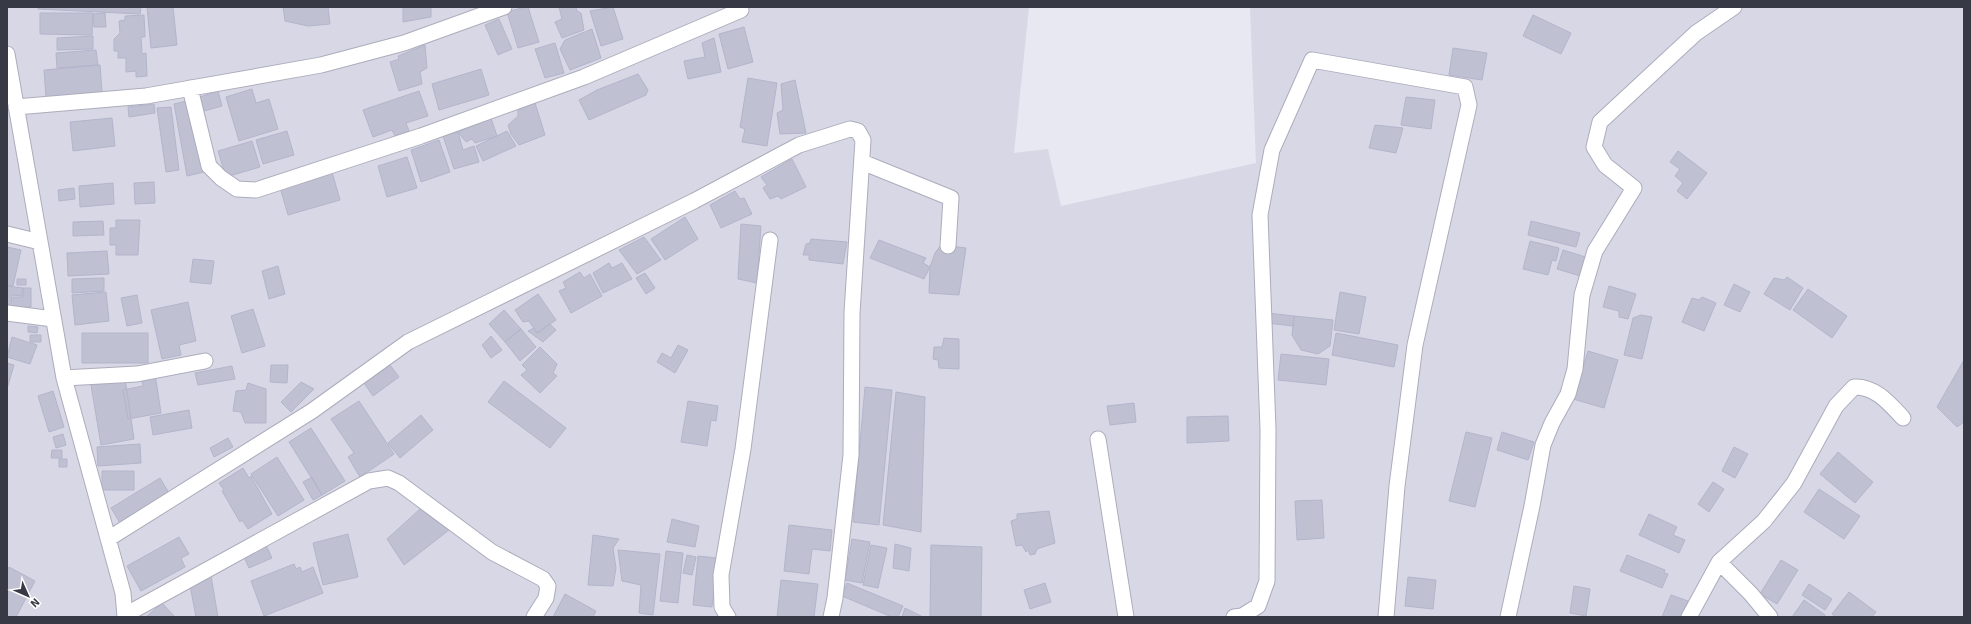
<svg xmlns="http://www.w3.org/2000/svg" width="1971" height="624" font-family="Signika,sans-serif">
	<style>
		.residential { fill: #d7d7e5 }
		.building { fill: #bfc0d2; stroke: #b3b5cc }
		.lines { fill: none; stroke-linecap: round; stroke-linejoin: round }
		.minor-casing { stroke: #acacbc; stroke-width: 17 }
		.minor { stroke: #fff; stroke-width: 15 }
	</style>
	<rect width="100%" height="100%" fill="#e8e8f2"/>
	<!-- residential -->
	<path class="residential" d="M7,7H1029L1014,153L1048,149L1061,206L1256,163L1250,7H1964V617H7Z"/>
	<!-- building -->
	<path class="building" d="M38,7H141L140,14L38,9Z
		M147,7H173L177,45L151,48Z
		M283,7H328L330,24L308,26L285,21Z
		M403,7H431V17L403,22Z
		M525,7H528L539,42L518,48L507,12Z
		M559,7H576L577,11L581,13L584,30L562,38L555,22L562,19Z
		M613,7L623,39L601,46L590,11Z
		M40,13H93L92,35L40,34Z
		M105,13L106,27H94L93,14Z
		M144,15L145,37H141L142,54L146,53L147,76L136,77V71L126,72V58H118V51H114V39L120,33L119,21L125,20V16Z
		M1533,15L1571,33L1561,54L1523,36Z
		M499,19L512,49L498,55L485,25Z
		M744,27L753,62L728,69L719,34Z
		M592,29L601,58L570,70L560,49L565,40Z
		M93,36V49L57,50V38Z
		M714,38L721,72L688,79L684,61L705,57L702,43Z
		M555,43L564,73L545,78L535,49Z
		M425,45L427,68L420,72L422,84L399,91L390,62L399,59L398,56Z
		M1453,48L1487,53L1482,80L1449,75Z
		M96,50L98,65L57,68L56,53Z
		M100,65L102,92L46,97L44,70Z
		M481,69L489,95L439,110L432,84Z
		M638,74L648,90L646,95L589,120L579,100L597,90Z
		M748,78L777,83L767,146L742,142L745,129L740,127Z
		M795,80L806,133L780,134L777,113L783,110L781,84Z
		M252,89L256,103L269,99L278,129L239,141L226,97Z
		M218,91L222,106L204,111L200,97Z
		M419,91L428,116L406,123L409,131L395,136L392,130L373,137L363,110Z
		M1406,97L1435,100L1431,129L1401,125Z
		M191,100L204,172L187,176L174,104Z
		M535,103L545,135L519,145L511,134L508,125L518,116V110Z
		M154,104L155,113L129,117L128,107Z
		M171,107L179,170L166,172L157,108Z
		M112,118L115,146L73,151L70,122Z
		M491,118L497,136L475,143L472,139L466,142L458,132Z
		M1375,125L1403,128L1396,153L1369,148Z
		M287,131L294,155L263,164L256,140Z
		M507,131L516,146L483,161L476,146Z
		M458,132L463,150L474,146L479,162L454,169L443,136Z
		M439,140L450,172L421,182L411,150Z
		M252,141L260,167L226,177L218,151Z
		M1678,151L1707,173L1687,199L1677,191L1683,183L1675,176L1680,169L1670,162Z
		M407,157L417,188L387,197L378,166Z
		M792,159L806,187L781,199L778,196L770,199L763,188L767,185L761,177Z
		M332,172L340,200L288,215L280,187Z
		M154,182L155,203L135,204L134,183Z
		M113,183L114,204L80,207L79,186Z
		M74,188L75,199L59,201L58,190Z
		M735,191L740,199L744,198L752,214L721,228L710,205Z
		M685,217L698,239L665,260L651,239Z
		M116,220H140L138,255H116V245H110V228H116Z
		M103,221L104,235L73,236V222Z
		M1531,221L1580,233L1576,247L1528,235Z
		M741,224L761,226L757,283L738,279Z
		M644,237L661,260L637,274L619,250Z
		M811,239L847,242L843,264L809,260V255H803L806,244L810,243Z
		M879,240L926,258L923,263L930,267L924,279L870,258Z
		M1530,241L1559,248L1556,261L1552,260L1548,275L1523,269Z
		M941,245L966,248L959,295L929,293L930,267L935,253Z
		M7,247L21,250L13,286L7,285Z
		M1563,250L1592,259L1587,278L1557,269Z
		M107,251L109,274L68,276L67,253Z
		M193,259L214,261L211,284L190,282Z
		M609,263L612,268L622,263L632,279L603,293L593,273Z
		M278,266L285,294L269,299L262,271Z
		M580,272L584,278L590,274L602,296L571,313L559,291L566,288L563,282Z
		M645,273L655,288L646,294L636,278Z
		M1787,277L1803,288L1790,310L1764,294L1774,278L1784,280Z
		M104,278V291L72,293V279Z
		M17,279H26V285H17Z
		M1734,284L1750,292L1740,312L1724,305Z
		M7,286L23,288L22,296L12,295L11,306H7Z
		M1609,286L1636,294L1628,319L1619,317V311L1603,307Z
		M23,288H31V307L13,308V297H23Z
		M1808,289L1847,316L1832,338L1793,310Z
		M106,292L109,321L75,325L72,295Z
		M1340,292L1366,297L1359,334L1334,330Z
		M538,294L556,320L537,333L529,321L523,322L515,310Z
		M137,295L142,323L127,326L121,298Z
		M1702,297L1716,303L1704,331L1682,322L1692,298L1699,300Z
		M188,302L196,341L179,345L181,355L162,359L151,310Z
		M253,309L265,346L242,353L231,316Z
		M504,310L521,329L505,342L489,324Z
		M1268,313L1294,316L1293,326L1267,323Z
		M1641,315L1652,317L1642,359L1624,355L1633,318Z
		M1294,316L1333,320L1330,346L1318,354L1301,350L1292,335Z
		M550,324L556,330L543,342L528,331L534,328L537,333Z
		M28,326L38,327L37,333L28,332Z
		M521,329L536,347L520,361L505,342Z
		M82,333H148V363H82Z
		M1336,333L1398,345L1394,367L1332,355Z
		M30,335H41V342H30Z
		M491,336L502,350L491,358L482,345Z
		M12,337L37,345L30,364L7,357Z
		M944,338L959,339V369L939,368L938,360L933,359L934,347H942Z
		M678,345L688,350L675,373L657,362L662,353L671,358Z
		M540,347L557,364L553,373L557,376L540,393L521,375L527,370L522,365Z
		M1588,351L1618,360L1604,408L1573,399Z
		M1281,354L1329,359L1326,385L1278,380Z
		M1964,360V422L1957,427L1937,407Z
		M7,363L14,365L7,389Z
		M271,365H288L287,383L270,382Z
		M390,365L399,377L373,396L364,383Z
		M232,366L235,379L198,385L195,373Z
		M155,374L161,413L128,419L123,390L143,386L141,377Z
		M125,379L134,439L101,445L91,385Z
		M504,381L566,428L550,448L488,402Z
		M301,382L314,389L291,412L281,402Z
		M248,383L266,389V423H245L241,412L233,411L236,391L246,390Z
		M865,387L892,390L879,525L853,522Z
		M53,391L64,427L49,432L38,396Z
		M896,392L925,397L921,532L883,525Z
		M359,401L394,454L360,477L348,457L354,453L331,419Z
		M688,401L718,406L716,421L711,420L707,446L681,442Z
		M1134,403L1136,422L1110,425L1107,406Z
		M189,410L192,428L153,435L150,417Z
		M421,415L433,430L400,458L388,443Z
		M1228,416L1229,441L1187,443V417Z
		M311,428L345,481L322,495L289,442Z
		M1466,432L1492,438L1475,507L1449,501Z
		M1502,432L1534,442L1528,460L1497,450Z
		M63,434L66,445L56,448L53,437Z
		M228,438L233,447L214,457L210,448Z
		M140,444L141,463L98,466L97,447Z
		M1734,447L1748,454L1735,478L1722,471Z
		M52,450H62V458H51Z
		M1838,452L1873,482L1855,503L1820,474Z
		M277,457L304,500L278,516L251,474Z
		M59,459H67V467H59Z
		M243,468L249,478L251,476L272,514L248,529L242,520L240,522L222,491L224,490L219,483Z
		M102,471H134V490H102Z
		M312,477L322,495L313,500L303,482Z
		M160,478L169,493L120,523L111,508Z
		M1713,482L1724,489L1709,512L1698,504Z
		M1819,489L1860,516L1844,539L1804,512Z
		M1322,500L1324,538L1297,540L1295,501Z
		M420,509L449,530L404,565L387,539Z
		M1049,511L1055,543L1037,549L1035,554L1030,555L1028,550L1026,552L1022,545L1016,546L1011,521L1017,519V514Z
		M1649,514L1677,527L1673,535L1685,540L1679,553L1639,535Z
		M672,519L699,526L695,547L667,542Z
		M789,525L832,530L830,551L812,549L809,574L784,571Z
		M348,534L358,577L323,585L313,543Z
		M593,535L619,539L613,548L616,568L613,586L588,585Z
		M179,537L189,554L181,558L185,567L141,591L127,566Z
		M852,539L870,542L862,583L845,580Z
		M895,544L911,548L909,571L893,568Z
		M266,545L272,558L249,568L243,555Z
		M871,545L887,548L878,588L863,585Z
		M931,545L982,547L981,617H930Z
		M618,550L660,554L653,615L639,613L641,585L622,581Z
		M666,551L683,553L678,603L660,601Z
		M687,555L696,557L692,575L683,573Z
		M1627,555L1665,570L1664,573L1668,574L1662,588L1620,571Z
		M698,556L717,558L712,607L693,605Z
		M1781,560L1798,570L1777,604L1760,594Z
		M294,564L296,569L300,567L302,572L313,567L323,593L264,616L251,581Z
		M9,567L35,581L16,617H7V572Z
		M211,576L218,617H196L189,580Z
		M1408,577L1436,580L1433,609L1405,606Z
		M781,580L818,584L814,617H777Z
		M847,583L903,606L898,617H892L842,596Z
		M1045,583L1051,602L1030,609L1024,590Z
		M1809,584L1832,599L1825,610L1802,595Z
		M1574,586L1590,589L1586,616L1570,613Z
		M1849,592L1876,612L1872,617H1836L1832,614Z
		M565,594L596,611L593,617H553Z
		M1671,595L1688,601L1681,617H1662Z
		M1804,600L1825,615L1824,617H1792Z
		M162,603L175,617H146Z
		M905,608L923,617H902Z"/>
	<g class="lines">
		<defs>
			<path id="minor" d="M7,54L64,378L123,593L125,617
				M190,88L209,166L221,178L237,189L256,190L421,136L584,77L741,10
				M16,107L146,96L321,65L404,43L504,7
				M862,162L951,198L948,246
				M7,234L40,242
				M7,313L53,319
				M64,378L137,374L205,361
				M1098,439L1126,617
				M108,539L312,411L408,342L694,201L799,145L850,129L858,131L863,140L852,313L851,455L835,598L831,617
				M1719,562L1751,594L1770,617
				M125,615L369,481L388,478L399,483L492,552L543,579L548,586L546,598L534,617
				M728,617L722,607L721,575L743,449L770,240
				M1234,617L1242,616L1258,606L1267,581L1268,429L1260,215L1272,150L1312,60L1465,87L1469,105L1415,345L1397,486L1386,617
				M1508,617L1532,506L1543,445L1552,423L1568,394L1575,369L1582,295L1595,251L1634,188L1605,165L1594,147L1600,122L1696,33L1734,7
				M1689,617L1719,562L1764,521L1794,483L1836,406L1854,387C1875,386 1889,403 1903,418"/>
		</defs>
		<!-- minor casing -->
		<use href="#minor" class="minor-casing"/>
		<!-- minor -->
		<use href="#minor" class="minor"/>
	</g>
	<!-- border -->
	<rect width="1971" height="624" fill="none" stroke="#373944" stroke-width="16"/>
	<!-- north arrow -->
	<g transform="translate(28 596) rotate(135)" stroke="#ffffff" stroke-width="3" paint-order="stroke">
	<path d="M0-3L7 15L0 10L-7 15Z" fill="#373944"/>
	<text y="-6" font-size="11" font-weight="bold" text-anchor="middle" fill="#373944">N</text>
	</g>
</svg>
